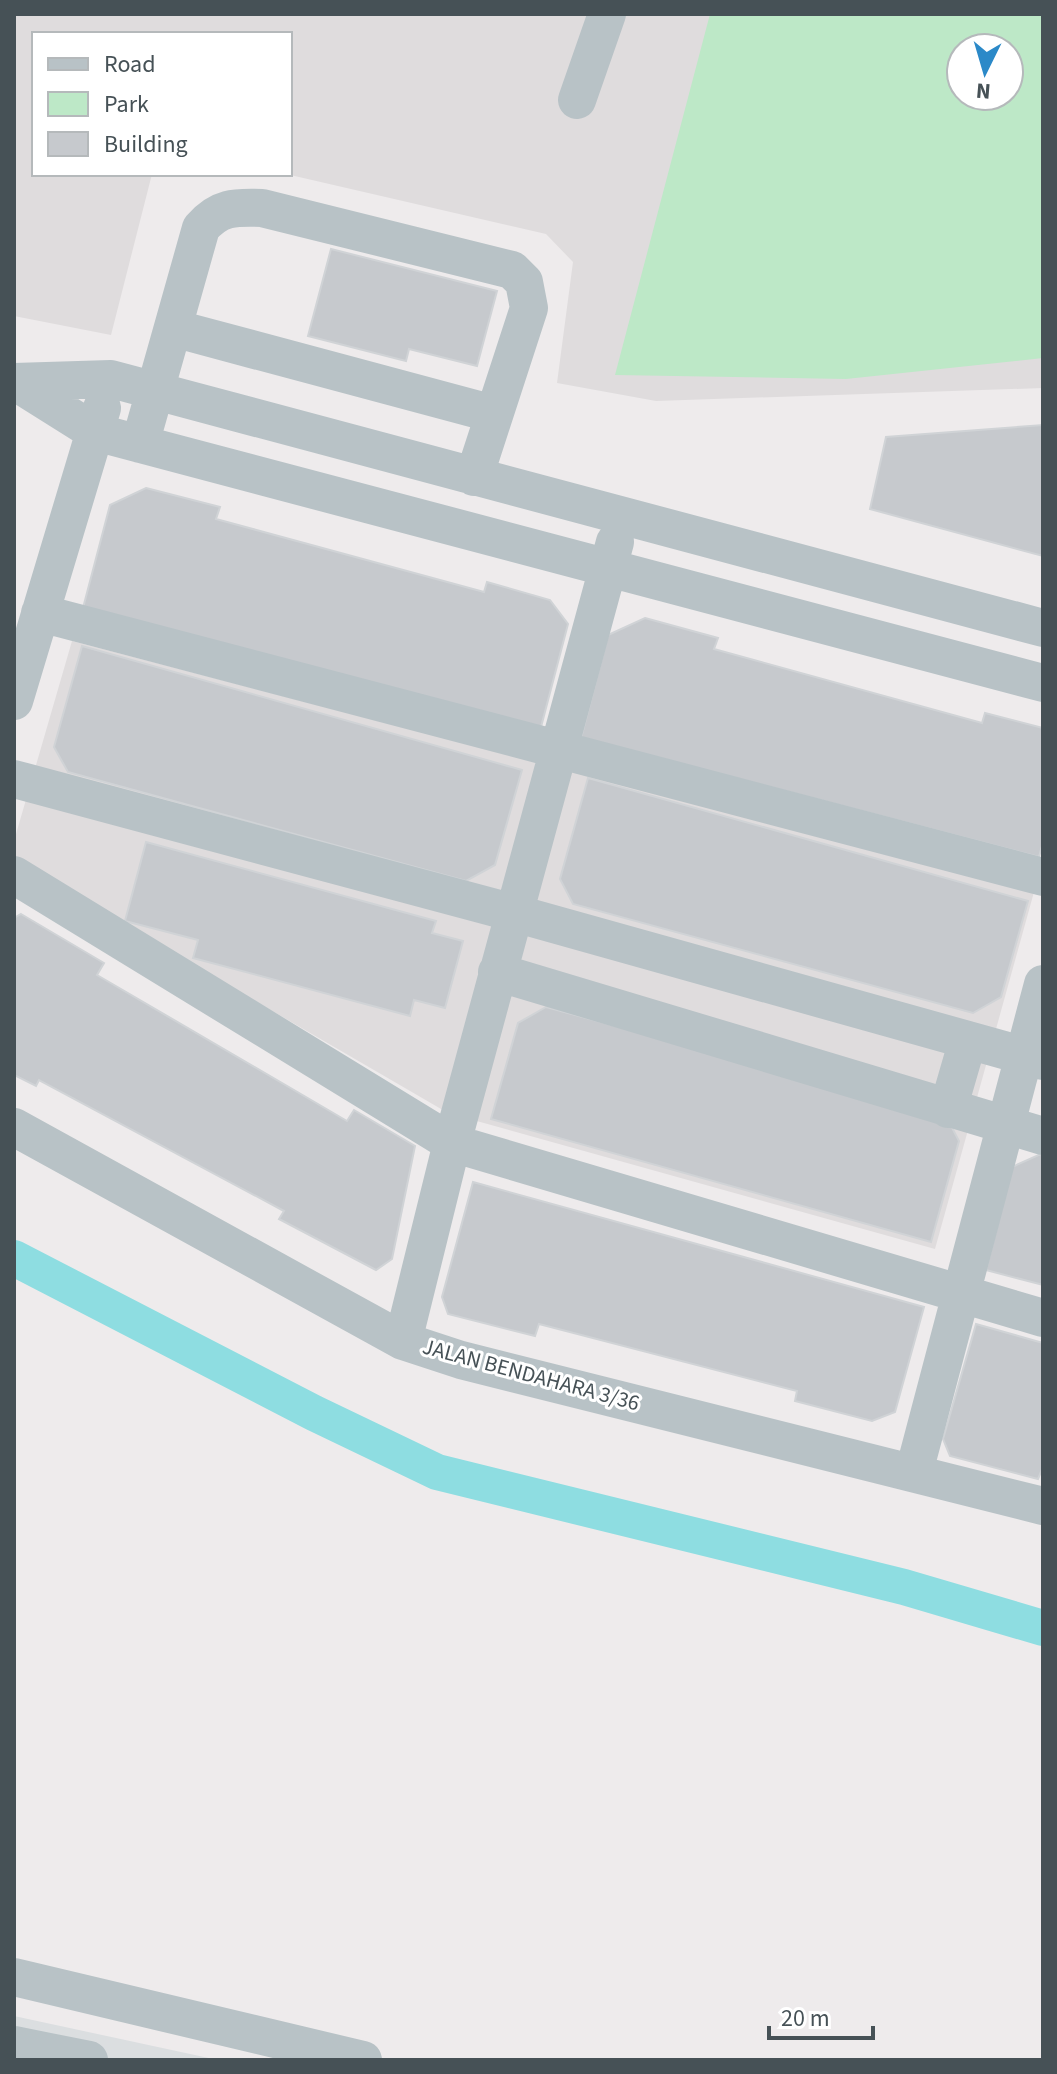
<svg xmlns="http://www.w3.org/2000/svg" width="1057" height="2074" font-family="'Source Sans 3',sans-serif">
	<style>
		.education { fill: #dfdcdd; fill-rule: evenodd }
		.airport { fill: #dbdee0 }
		.green { fill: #bde8c7; fill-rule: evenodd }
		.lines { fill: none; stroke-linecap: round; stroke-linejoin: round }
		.canal { stroke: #8edde1; stroke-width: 36 }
		.building { fill: #c6c9cd; stroke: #d0d3d6; stroke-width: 2 }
		.minor { stroke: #b8c2c6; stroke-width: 38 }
		.labels { text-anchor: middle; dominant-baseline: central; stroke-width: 6; stroke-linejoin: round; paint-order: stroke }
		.street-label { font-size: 22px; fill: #465156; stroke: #fff }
	</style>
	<rect width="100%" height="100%" fill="#eeebec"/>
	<!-- education -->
	<path class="education" d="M14,14H1043V388L656,401L557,383L573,262L546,234L286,174H290V34H34V174H152L111,335L14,316ZM961,48H1009V96H961Z
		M72,641L1034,892L935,1249L448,1113L14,861V841Z"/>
	<!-- airport -->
	<path class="airport" d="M14,2016L218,2060H14Z"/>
	<!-- green -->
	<path class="green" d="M710,14H1043V358L846,379L615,375ZM961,48H1009V96H961Z"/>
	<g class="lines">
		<!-- canal -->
		<path class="canal" d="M14,1258L314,1413L437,1472L904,1587L1043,1628"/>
	</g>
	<!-- building -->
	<path class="building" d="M331,249L497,291L477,366L409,349L406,361L308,336Z
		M1043,425V556L870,509L886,437Z
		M146,488L220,507L216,519L484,592L487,582L550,600L568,624L541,727L83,608L110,505Z
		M645,618L718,638L714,649L982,723L985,713L1043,728V842L1039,857L581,738L608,635Z
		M82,646L522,770L495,865L466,881L68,772L54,747Z
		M588,778L1028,901L1001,997L973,1013L573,904L560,879Z
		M146,842L436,921L432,933L463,941L445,1008L414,1000L410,1016L193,958L198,940L125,921Z
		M21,914L104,963L97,975L347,1121L354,1110L415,1146L392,1259L376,1270L279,1219L284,1211L39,1080L36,1086L14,1075V918Z
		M546,1007L946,1116L959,1141L931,1242L491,1119L518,1023Z
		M1043,1153V1285L986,1270L1012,1167Z
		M473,1182L924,1307L895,1412L872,1421L795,1401L797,1391L539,1324L535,1336L448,1314L442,1297Z
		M976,1324L1043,1343V1467L1038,1479L950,1456L943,1439Z"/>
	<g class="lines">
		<!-- minor -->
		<path class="minor" d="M577,100L607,14
			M173,328L494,414
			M14,382L111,379L1043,628
			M17,383L95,432L1043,683
			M140,444L201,228C219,207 234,207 262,208L512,270L524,282L529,308L474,477
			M40,613L1043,877
			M14,701L102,408
			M14,779L514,913L1043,1061
			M14,875L452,1143L1043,1318
			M497,972L1043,1136
			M948,1109L968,1040
			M14,1127L403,1341L461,1360L1043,1506
			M403,1341L452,1143L615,542
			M914,1472L1043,984
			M14,1977L363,2060
			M14,2045L89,2060"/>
	</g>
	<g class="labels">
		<!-- street labels -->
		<g class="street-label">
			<text transform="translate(531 1375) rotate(15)">JALAN BENDAHARA 3/36</text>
		</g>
	</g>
	<!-- border -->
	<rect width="1057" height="2074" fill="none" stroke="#465156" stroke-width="32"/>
	<!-- legend -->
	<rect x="32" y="32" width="260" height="144" fill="#ffffff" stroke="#b5b9bb" stroke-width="2"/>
	<rect x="48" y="58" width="40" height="12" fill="#b8c2c6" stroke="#b5b9bb" stroke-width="2"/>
	<text x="104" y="72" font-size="24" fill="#465156">Road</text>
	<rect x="48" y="92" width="40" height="24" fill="#bde8c7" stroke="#b5b9bb" stroke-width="2"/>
	<text x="104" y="112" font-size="24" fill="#465156">Park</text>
	<rect x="48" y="132" width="40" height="24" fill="#c6c9cd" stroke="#b5b9bb" stroke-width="2"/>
	<text x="104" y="152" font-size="24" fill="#465156">Building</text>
	<!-- north arrow -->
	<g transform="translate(985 72) rotate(185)"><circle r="38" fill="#ffffff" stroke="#b5b9bb" stroke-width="2"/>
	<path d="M0-6L14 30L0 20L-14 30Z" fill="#2b89c8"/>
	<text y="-12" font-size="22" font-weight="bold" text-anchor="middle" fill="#465156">N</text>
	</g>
	<!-- scale -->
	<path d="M769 2026v12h104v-12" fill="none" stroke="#465156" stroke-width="4"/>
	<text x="781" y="2026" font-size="24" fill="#465156" stroke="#ffffff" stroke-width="6" paint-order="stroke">20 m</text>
</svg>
